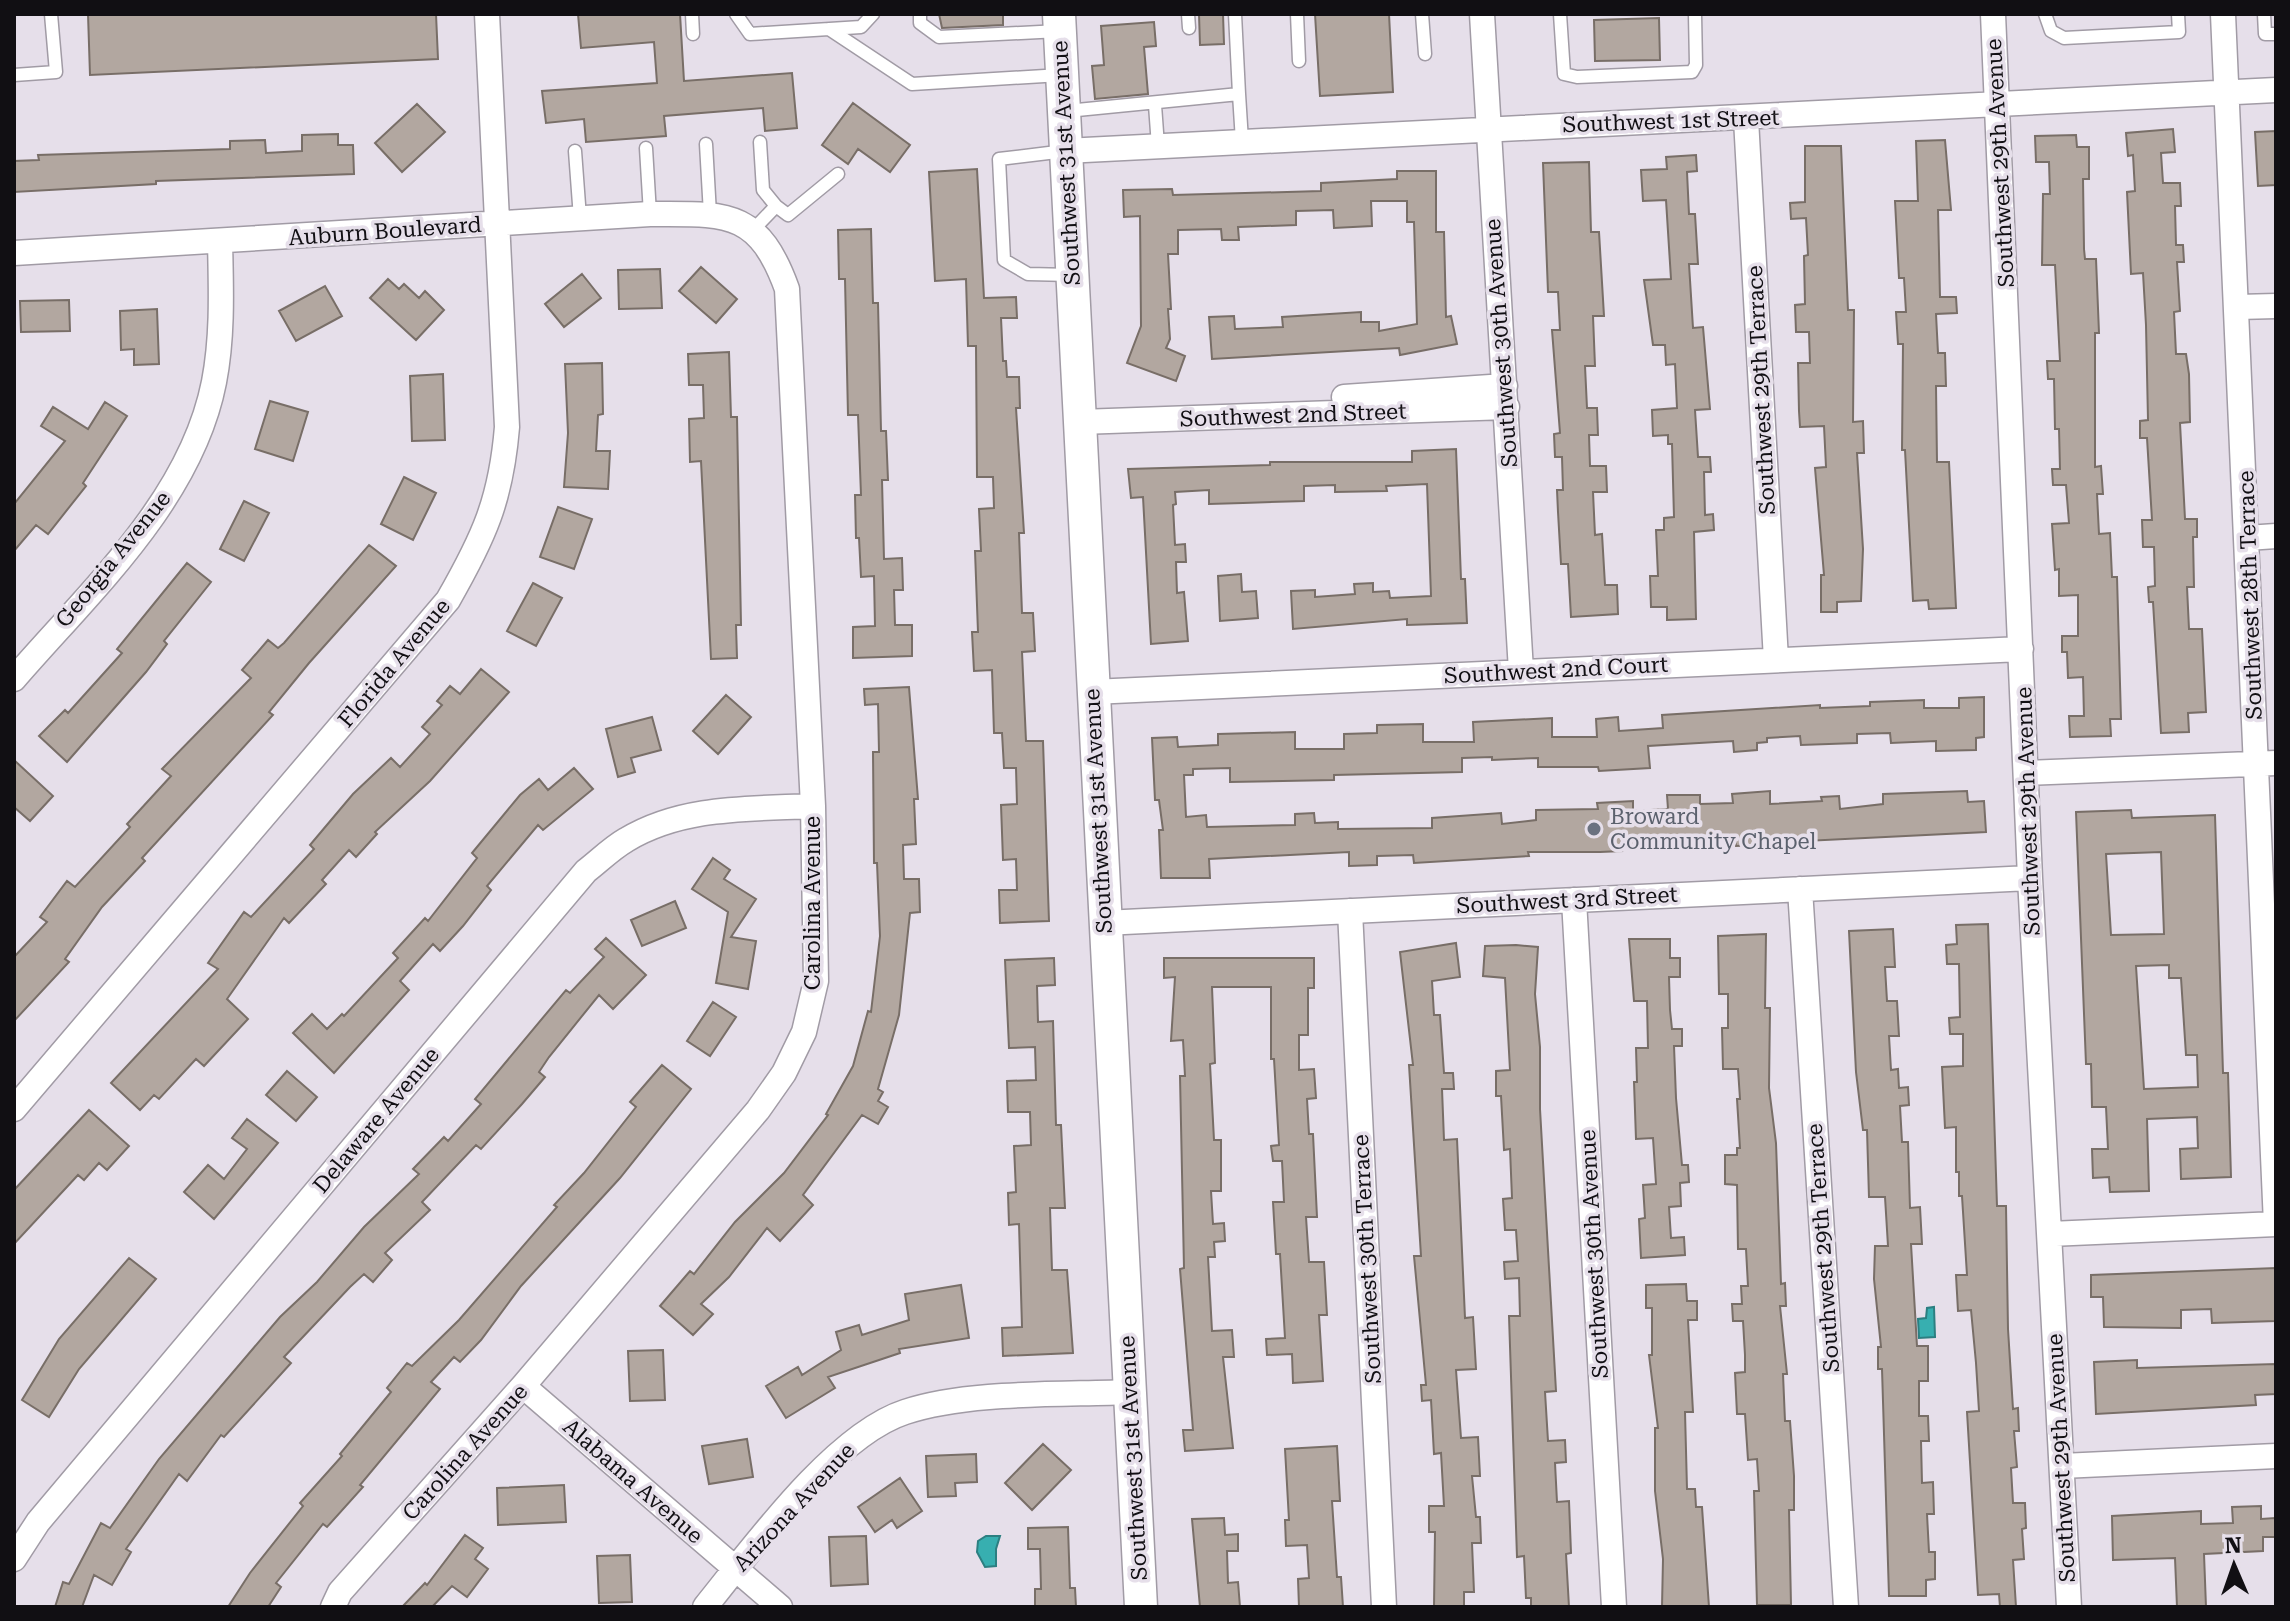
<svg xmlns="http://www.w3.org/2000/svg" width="2290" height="1621" font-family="'Roboto Serif',serif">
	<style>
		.water { fill: #37afb0; stroke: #2c7f81; stroke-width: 2 }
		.building { fill: #b2a7a0; stroke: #786e67; stroke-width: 2; fill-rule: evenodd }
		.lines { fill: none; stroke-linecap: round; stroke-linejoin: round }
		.service-casing { stroke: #a19ba5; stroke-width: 15 }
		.minor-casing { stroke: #a19ba5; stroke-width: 27 }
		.secondary-casing { stroke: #a19ba5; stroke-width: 35 }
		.service { stroke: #fff; stroke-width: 12 }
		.minor { stroke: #fff; stroke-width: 24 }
		.secondary { stroke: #fff; stroke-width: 32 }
		.worship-dot { fill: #6b7280; stroke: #e6dfea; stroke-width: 3 }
		.labels { text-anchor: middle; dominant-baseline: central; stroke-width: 7; stroke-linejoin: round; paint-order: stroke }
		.street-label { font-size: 22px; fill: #110f13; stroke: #e6dfea }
		.worship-label { font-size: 22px; fill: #5b616d; stroke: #e6dfea; text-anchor: start }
	</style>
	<rect width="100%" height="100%" fill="#e6dfea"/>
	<!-- water -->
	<path class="water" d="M1934,1307L1935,1337L1919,1338L1918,1319L1926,1318L1927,1308Z
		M986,1536H1000L996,1549V1566L985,1567L977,1552L978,1541Z"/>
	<!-- building -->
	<path class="building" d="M88,14H436L438,59L90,75Z
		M578,14H680L684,81L792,73L797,128L765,131L763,108L664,116L666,136L586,142L584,119L546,123L542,91L657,83L654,42L581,48Z
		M939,14H1003V25L942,28Z
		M1199,14H1223L1224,44L1200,45Z
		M1315,14H1389L1393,92L1320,96Z
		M1659,18L1660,60L1595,61L1594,20Z
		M1154,22L1156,46L1144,47L1148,94L1095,99L1092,66L1104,65L1101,26Z
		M853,103L910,145L890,172L858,149L848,164L822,145Z
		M417,104L445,132L402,172L375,143Z
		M2173,129L2175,152L2161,153L2163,183H2180L2181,206H2175L2176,245H2183L2184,262H2177L2180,311L2174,312L2176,354H2186L2189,374L2190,422L2180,423L2185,519H2197V537H2193L2194,587H2187L2189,629H2202L2206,712L2188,713L2189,732L2161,733L2153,602H2149L2148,587L2155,586L2154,547H2143L2142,520H2152L2147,438H2140V421L2148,420L2146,325L2143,273L2131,274L2127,192L2135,191L2133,155L2128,156L2126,133Z
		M2276,131V185L2258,186L2255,132Z
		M338,134V145H353L354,174L156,181V184L14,192V161L39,160L38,155L230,149V141L265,140L266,153L302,151V135Z
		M2076,135L2077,147H2089V179H2083L2084,249L2085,259H2096L2099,333H2095V467L2101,466L2103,494H2097L2099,534L2110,533L2112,577H2117L2121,719H2110L2111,736L2070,737L2069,716H2084L2083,677L2068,678L2067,652H2062V636H2078V595L2059,596V569L2055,570L2052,524L2069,523L2066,485H2053L2052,469H2060L2059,429H2055L2054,379H2048L2047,361H2060L2055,265H2042L2043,194H2050L2049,162H2036L2035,136Z
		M1945,140L1951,210H1938L1940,297H1956L1957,313L1936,314L1938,353H1945L1946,386H1936L1937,462H1949L1956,608L1929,609L1928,600L1913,601L1905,450H1902L1903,344H1898L1896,312H1906L1904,278H1899L1895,201H1918L1916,141Z
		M1805,146H1841L1848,310H1854L1853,422L1863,421L1864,453H1857L1863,549L1861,601L1837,602V612H1821V575H1824L1815,468L1826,467L1824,426L1800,427L1799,411L1798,363H1810L1809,332H1796L1795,305L1805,304L1804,256L1808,255L1806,218L1791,219L1790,203L1805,202Z
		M1696,155L1697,171L1687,172L1689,214H1695L1698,264H1689L1693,328L1703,327L1710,409L1695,410L1698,457H1710L1711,472H1704L1705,515L1713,514L1714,530L1694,532L1696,619L1667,620V607H1651L1650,576H1658L1656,530H1664V518L1674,517L1672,444H1668V435L1653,436L1652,410L1677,408L1675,364L1666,365L1665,345H1653L1644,280L1671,279L1666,200L1643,201L1641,170L1667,169L1666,157Z
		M1589,162L1591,232H1599L1604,316H1593L1595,366H1585L1587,408H1597L1598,435H1589L1590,466H1606L1607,492H1593L1595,535L1602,534L1605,585H1617L1618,614L1571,617L1568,564H1561L1558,512L1557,490H1563L1562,457H1555L1554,434L1560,433L1552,330H1560L1558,292H1548L1543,163Z
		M977,169L984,298L1016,297L1017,318H1001L1003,361H1006L1007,377H1019L1020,408H1016L1024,533H1019L1022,613H1033L1035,651L1022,652L1026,741H1043L1049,921L1000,923L999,890H1017L1016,859L1003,860L1001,805L1017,804L1016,768H1004L1002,733H994L992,670L974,671L972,632H978L975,551H981L979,509L994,508L993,477H977L976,346H968L966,279L935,281L929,172Z
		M1397,171H1436V232H1444L1446,317L1451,316L1457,344L1400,355L1399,348L1212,359L1209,317L1234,316L1235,329L1283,327L1282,317L1361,312V322H1379V331L1417,324L1414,222H1407V201H1371L1372,226L1334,228L1333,210L1296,211V225L1238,227L1239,240H1222L1221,229L1178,230V254H1168L1171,309H1168L1170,339L1166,348L1185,356L1176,381L1127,363L1141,326L1140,216L1124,217L1123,190L1172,189L1173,195L1321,191V183L1397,179Z
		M871,229L873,303H878L881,431H886L888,480H882L884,559L902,558L903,590H894L895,625H912V656L853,658V627L875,626L874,576L861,577L859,538H856L855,495H861L858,415H848L845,279H839L838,230Z
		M701,267L737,299L716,323L679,291Z
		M660,269L662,308L619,309L618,270Z
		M582,274L601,298L564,327L545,304Z
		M388,279L399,289L404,284L419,298L425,291L444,310L416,340L370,298Z
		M325,286L342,316L296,341L279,311Z
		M69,300L70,331L21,332L20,301Z
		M157,309L159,364L134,365V349L121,350L120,311Z
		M729,352L731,417H737L741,625H736L737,658L711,659L701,461L690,462L689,419L704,418L703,385H689L688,354Z
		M602,363L603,414L598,415L596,451H610L608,489L564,487L568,433L565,364Z
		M443,374L445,440L412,441L410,376Z
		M270,401L308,412L293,461L255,449Z
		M105,402L127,416L83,483L86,486L48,534L36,525L14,551V504L65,441L41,426L53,407L88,429Z
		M1456,449L1461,579H1465L1467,623L1407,625V619L1293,629L1291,591L1315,590V597L1355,594L1354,584L1373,583V592L1389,591L1390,598L1431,596L1427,484L1386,486L1387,491L1335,492V485L1304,486V501L1243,503L1209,504V490L1175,492L1176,504L1173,505L1175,545L1185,544L1186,562H1176L1177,593L1184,592L1188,641L1151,644L1143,497L1131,498L1128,469L1270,465V462H1412V451Z
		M404,477L436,493L413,540L381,524Z
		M244,501L269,513L244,561L220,549Z
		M558,507L592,519L574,569L540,557Z
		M369,545L396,566L309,663L269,712L273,715L142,858L145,861L102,907L65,959L69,962L14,1021V957L47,922L40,917L67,881L75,887L130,827L127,824L171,776L162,769L251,678L242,670L268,640L278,648L284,643Z
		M187,563L211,582L164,641L167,644L146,672L67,762L39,736L65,710L68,713L122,653L117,649Z
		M1241,574L1242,592L1256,591L1258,618L1220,621L1218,576Z
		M533,583L562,598L536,646L507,631Z
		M481,669L509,692L430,781L375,832L377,834L356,857L349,850L322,880L326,884L289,923L284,918L227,999L248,1019L204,1066L196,1059L159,1099L154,1095L140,1110L111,1083L218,969L208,963L244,912L251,917L314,849L310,845L353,794L391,758L400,767L430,734L422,727L442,705L437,701L450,686L460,694Z
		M909,687L918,799H914L916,844L903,845L904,879H919L920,912L910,913L899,1015L878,1089L883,1092L878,1101L888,1107L878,1124L862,1115L803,1195L813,1205L780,1241L767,1228L729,1277L701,1304L713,1314L693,1335L660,1306L690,1271L694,1274L735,1222L784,1173L828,1115L826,1114L853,1066L868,1011L871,1012L880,936L877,863H874L873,752H879L878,704L865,705L864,689Z
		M726,695L751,717L718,754L693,731Z
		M1984,697V737L1976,738V750L1936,751V741L1891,743L1890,733L1857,734V743L1801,745L1800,736L1767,738V742L1757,743V750L1734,752L1733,741L1648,746L1650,768L1599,771L1598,767H1538V758L1492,760V757L1462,758V772L1334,775V780L1230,782V768L1193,769V775H1184L1186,817L1206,815L1207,827L1295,825V814L1314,813L1315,823L1338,822V829L1432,828V818L1501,813L1502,824L1536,820V810L1598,809L1597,803L1633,801V811L1668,809L1667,795H1700V804L1733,803L1732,794L1770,791V804L1822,801L1821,797L1839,796L1840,809L1883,804V794L1967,791L1968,802L1984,801L1986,832L1805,841L1804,837L1760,840V845L1736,846L1735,840L1697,841V845L1621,847L1622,851L1600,852H1528L1529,856L1414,863L1413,855L1377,856V865L1349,866V852L1209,859L1210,878H1161L1159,830H1163L1159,800H1155L1152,738L1177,737L1178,747L1218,745V734L1295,732V749H1344V734L1377,733V725L1423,724V742H1474L1473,722L1552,718V737H1597L1596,719L1618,717L1619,731L1663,728L1662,715L1820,705V708L1870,706V702L1924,700V708H1959V698Z
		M652,717L661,750L631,758L635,772L618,777L606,729Z
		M14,760L53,796L30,821L14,807Z
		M574,768L593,789L543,830L538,825L487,886L491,890L463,926L440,951L433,944L400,981L409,990L334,1073L293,1033L312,1014L327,1029L342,1014L344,1016L398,958L393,953L425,918L428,921L477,858L472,853L520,795L539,779L548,790Z
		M2131,810L2132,818L2215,815L2223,1073H2228L2231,1177L2181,1179L2180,1149L2198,1148L2197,1117L2147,1119L2149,1191L2110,1192L2109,1177L2093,1178L2092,1149H2108L2106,1107H2092L2091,1064H2086L2076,812ZM2161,852L2164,934L2111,935L2106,854ZM2169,965V978H2181L2186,1055H2197L2198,1087L2144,1089L2136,966Z
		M713,858L730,870L724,879L756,899L731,937L756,941L748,989L716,983L728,912L692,889Z
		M675,901L686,928L642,946L631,920Z
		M1988,924L1997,1206H2006L2008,1329L2013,1409L2018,1408L2019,1431H2014L2017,1467L2011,1468L2013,1503H2025L2026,1528L2022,1529L2024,1559L2013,1560L2016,1607H2000L1999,1594L1978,1595L1967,1412L1979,1411L1976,1363L1971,1310L1958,1311L1956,1275H1967L1962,1196H1959V1172H1956V1127L1945,1128L1942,1067L1963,1066V1034H1950L1949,1018L1960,1017L1959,964H1947L1946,945L1957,944L1956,925Z
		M1893,929L1895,967H1885L1887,1001H1897L1899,1036H1889L1891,1070L1898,1069L1899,1088L1908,1087L1909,1105L1900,1106L1902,1142H1908L1910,1208L1920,1207L1922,1244H1911L1917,1346H1928V1381H1919V1416H1928L1929,1441H1921L1922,1483L1933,1482L1934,1514H1927L1929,1552H1935V1579L1926,1580V1596H1889L1882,1369H1878V1347H1881L1874,1279L1875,1246H1888L1885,1197H1869L1867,1130H1863L1856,1072L1849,931Z
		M1766,934L1765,1008H1770L1769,1088L1776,1143L1781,1284L1785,1283L1786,1306H1780L1787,1374H1783L1785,1421H1790L1794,1476V1510H1789L1791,1605H1757L1754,1491H1759L1757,1459L1748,1460L1745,1414H1737L1735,1373L1745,1372V1355L1743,1321H1733L1732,1304H1742L1741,1286H1748L1746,1249H1738L1737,1185L1725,1184V1155H1737V1148H1740L1737,1099H1740L1738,1069H1723L1722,1028H1728V994H1719L1718,936Z
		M606,938L646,975L613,1009L599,995L549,1057L539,1072L545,1077L522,1104L481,1149L476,1145L422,1202L430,1210L385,1253L392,1260L373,1282L364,1274L350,1287L284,1357L291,1363L224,1437L221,1435L187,1481L179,1474L126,1549L131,1552L112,1585L94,1575L82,1607H55L63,1582L69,1584L101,1523L110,1528L159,1459L280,1317L317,1282L364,1227L419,1174L413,1169L444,1137L448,1141L481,1104L475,1099L566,990L570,993L604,957L595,949Z
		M1629,939H1670V958H1680V977H1669L1670,1010L1672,1029H1682V1046H1674L1676,1098L1682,1165H1688L1689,1182L1680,1183L1681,1206L1669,1207L1671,1238L1684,1237L1685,1255L1641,1258L1639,1219L1645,1218L1643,1185L1656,1184L1653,1138L1636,1139L1634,1082H1637L1636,1048H1648L1647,1001H1634Z
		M1456,943L1460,977L1432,981L1434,1015H1440L1444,1073H1453L1454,1089H1442L1444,1140L1457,1139L1465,1318L1473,1317L1476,1369L1456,1370L1461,1438L1478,1437L1480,1476H1472L1476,1517H1480L1481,1543H1472L1474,1592H1464V1607H1434L1435,1532H1429V1506H1444L1441,1453L1434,1454L1431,1400L1422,1401L1421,1385H1426L1414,1256H1421L1409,1065H1413L1400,952Z
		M1516,945L1538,947L1535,994L1540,1047V1109L1556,1391L1545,1392L1548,1441L1565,1440L1566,1462L1555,1463L1557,1502L1569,1501L1571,1553L1566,1554L1569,1607H1531V1598H1526L1524,1556L1517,1557L1509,1316H1520L1519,1278L1505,1279L1504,1262L1518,1261L1516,1230H1505L1503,1199L1512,1198L1510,1149L1504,1150L1501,1096H1496V1071L1510,1070L1505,978L1483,976L1485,946Z
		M1054,958L1055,985L1037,986L1038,1022L1053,1021L1056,1125H1061L1065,1208H1050L1052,1270H1067L1073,1353L1003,1356L1002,1328L1022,1327L1019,1224L1009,1225L1008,1193L1016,1192L1014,1146L1031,1145L1030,1112H1008L1007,1081L1036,1080L1035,1047L1009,1048L1005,960Z
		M1164,958H1314V988H1308V1035H1299V1070L1314,1069L1316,1098L1307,1099L1309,1134H1313L1317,1217H1306L1309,1262H1324L1327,1315H1319L1323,1381L1293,1383L1292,1354L1267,1355L1266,1339L1285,1338L1280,1254H1276L1273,1202H1284L1282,1161H1273L1271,1146L1279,1145L1274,1059H1271V987H1212L1215,1063L1210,1064L1214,1140H1221V1191H1211L1213,1224L1224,1223L1225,1241L1214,1242L1215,1257H1208L1212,1331L1232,1330L1234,1357H1223L1233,1448L1185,1451L1183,1430H1193L1180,1269L1184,1268L1180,1076H1185L1183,1040L1171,1041L1175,977L1164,978Z
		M713,1002L736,1017L710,1056L687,1041Z
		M662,1065L691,1089L620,1178L521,1286L481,1340L460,1362L454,1357L431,1382L440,1389L360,1485L363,1487L327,1527L323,1524L276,1583L281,1587L268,1607H228L250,1573L303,1506L300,1503L342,1456L340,1454L391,1392L387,1388L407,1363L412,1366L459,1320L557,1207L554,1205L584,1173L636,1107L630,1102Z
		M287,1071L317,1097L296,1121L266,1095Z
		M89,1110L129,1146L107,1170L99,1163L84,1180L78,1175L14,1244V1190Z
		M247,1119L278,1143L214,1219L184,1192L208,1165L224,1179L247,1149L232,1138Z
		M129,1258L156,1279L79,1369L49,1417L22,1400L59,1339Z
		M2276,1268V1321L2212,1323L2211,1309L2181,1310V1328L2104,1327L2103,1297H2091V1275Z
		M1686,1284L1687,1301H1697V1320H1688L1693,1412H1685L1687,1489H1695L1696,1507H1702L1709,1607H1662L1663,1559L1655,1491V1428H1658L1649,1355H1652V1308H1646V1285Z
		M961,1285L969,1338L899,1349L900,1353L828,1377L835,1388L786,1418L766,1386L798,1367L802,1375L841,1350L836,1332L859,1325L862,1335L909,1320L905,1294Z
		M663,1350L665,1400L630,1401L628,1351Z
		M2137,1360V1368L2276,1364V1394L2255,1395L2256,1405L2096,1414L2094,1362Z
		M747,1439L753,1477L709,1484L702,1446Z
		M1043,1444L1071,1470L1032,1510L1005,1483Z
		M1337,1446L1340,1501H1332L1337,1577H1341L1343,1607H1299L1298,1579L1309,1578L1307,1545L1286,1546L1285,1520H1289L1285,1449Z
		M976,1454L977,1482L955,1483L956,1496L928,1497L926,1456Z
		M900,1478L922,1511L897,1528L892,1520L875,1532L858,1507Z
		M564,1485L566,1522L498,1525L497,1488Z
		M2261,1506V1519L2275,1518L2276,1537H2263V1551L2204,1554L2206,1607H2177L2175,1558L2113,1560L2112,1516L2201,1511V1524L2233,1523L2232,1507Z
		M1224,1518L1225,1535L1238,1534V1551H1227L1228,1583L1238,1582L1240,1607H1200L1192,1519Z
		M1068,1527L1070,1588H1075L1076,1607H1035V1589H1041L1040,1549H1028V1528Z
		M465,1535L483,1548L475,1559L488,1569L467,1597L452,1586L432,1607H402L425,1583L427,1585Z
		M866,1536L868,1584L831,1586L829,1537Z
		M630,1555L632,1602L599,1603L597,1556Z"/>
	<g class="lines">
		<defs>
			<path id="service" d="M692,14L693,34
				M736,14L750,34L861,27L873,14
				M920,14V23L939,37L1059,31
				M1188,14L1189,28
				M1235,14L1239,94
				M1297,14L1299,61
				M1422,14L1425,54
				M1560,14L1564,74L1577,77L1692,72L1696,65L1695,14
				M2045,14L2051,31L2064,38L2179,32L2178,14
				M2264,14L2265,34H2276
				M829,29L912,84L1061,75
				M14,75L56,72L51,14
				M1155,105L1158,146
				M1067,111L1239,94L1242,141
				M760,142L763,190L776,206
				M706,144L710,214
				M646,148L650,214
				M575,151L580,218
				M1065,151L999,159L1004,260L1028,274L1071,275
				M754,229L776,206L788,215L838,174"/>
			<path id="minor" d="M1482,14L1521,671
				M1993,14L2030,878L2069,1607
				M2223,14L2276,1224
				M1746,119L1776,660
				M1065,151L2276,90
				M14,253L650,214C726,214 758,209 787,289L813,806L816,981L804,1032L784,1073L758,1110L523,1386L340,1592L333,1607
				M2238,307L2276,306
				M1344,397L1505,386
				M1080,422L1507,407
				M2247,538L2276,536
				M14,679C89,592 191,500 214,382C223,336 221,288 220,241
				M1092,692L2021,649
				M2026,773L2276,763
				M1800,889L1846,1607
				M1574,900L1614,1607
				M1350,911L1384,1607
				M1104,923L2030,878
				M14,1109L448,600C484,537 501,500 507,427L487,14
				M2050,1234L2276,1224
				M523,1386L780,1607
				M2062,1466L2276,1456
				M14,1559L38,1522L586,871C599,861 612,848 626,840C682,806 749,809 813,806
				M705,1607C752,1549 834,1435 905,1412C968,1391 1062,1395 1130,1392"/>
			<path id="secondary" d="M1059,14L1141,1607"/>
		</defs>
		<!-- service casing -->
		<use href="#service" class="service-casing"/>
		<!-- minor casing -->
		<use href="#minor" class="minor-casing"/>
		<!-- secondary casing -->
		<use href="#secondary" class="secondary-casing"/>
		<!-- service -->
		<use href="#service" class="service"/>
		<!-- minor -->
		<use href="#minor" class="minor"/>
		<!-- secondary -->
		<use href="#secondary" class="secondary"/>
	</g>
	<!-- markers -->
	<circle class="worship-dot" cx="1594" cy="829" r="8"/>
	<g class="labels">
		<!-- street labels -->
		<g class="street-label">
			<text transform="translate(1671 121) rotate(-2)">Southwest 1st Street</text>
			<text transform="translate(1066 163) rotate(-93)">Southwest 31st Avenue</text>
			<text transform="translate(2000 163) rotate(-93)">Southwest 29th Avenue</text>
			<text transform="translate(385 231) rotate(-4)">Auburn Boulevard</text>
			<text transform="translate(1501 343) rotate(-94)">Southwest 30th Avenue</text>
			<text transform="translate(1761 390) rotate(-93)">Southwest 29th Terrace</text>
			<text transform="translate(1293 415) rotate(-2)">Southwest 2nd Street</text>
			<text transform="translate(113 559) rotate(-51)">Georgia Avenue</text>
			<text transform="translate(2250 595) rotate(-92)">Southwest 28th Terrace</text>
			<text transform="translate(394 663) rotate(-50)">Florida Avenue</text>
			<text transform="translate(1556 670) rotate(-3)">Southwest 2nd Court</text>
			<text transform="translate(1098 811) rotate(-93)">Southwest 31st Avenue</text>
			<text transform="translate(2028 811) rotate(-92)">Southwest 29th Avenue</text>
			<text transform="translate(1567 900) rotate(-3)">Southwest 3rd Street</text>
			<text transform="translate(812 903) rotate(-90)">Carolina Avenue</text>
			<text transform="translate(376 1120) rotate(-50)">Delaware Avenue</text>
			<text transform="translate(1823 1248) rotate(-94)">Southwest 29th Terrace</text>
			<text transform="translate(1594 1254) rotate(-93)">Southwest 30th Avenue</text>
			<text transform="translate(1367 1259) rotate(-93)">Southwest 30th Terrace</text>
			<text transform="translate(465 1452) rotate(-48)">Carolina Avenue</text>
			<text transform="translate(1133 1458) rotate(-93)">Southwest 31st Avenue</text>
			<text transform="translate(2061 1458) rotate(-93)">Southwest 29th Avenue</text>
			<text transform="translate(633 1481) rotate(41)">Alabama Avenue</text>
			<text transform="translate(794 1507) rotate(-47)">Arizona Avenue</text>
		</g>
		<!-- worship labels -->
		<g class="worship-label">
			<text x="1610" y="816">Broward<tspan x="1610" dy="25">Community Chapel</tspan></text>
		</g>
	</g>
	<!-- border -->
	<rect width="2290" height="1621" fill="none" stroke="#110f13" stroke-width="32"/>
	<!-- north arrow -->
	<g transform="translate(2234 1565) rotate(358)" stroke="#e6dfea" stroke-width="6" paint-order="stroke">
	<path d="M0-6L14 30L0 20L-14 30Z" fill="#110f13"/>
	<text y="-12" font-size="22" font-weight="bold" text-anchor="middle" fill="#110f13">N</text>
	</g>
</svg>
